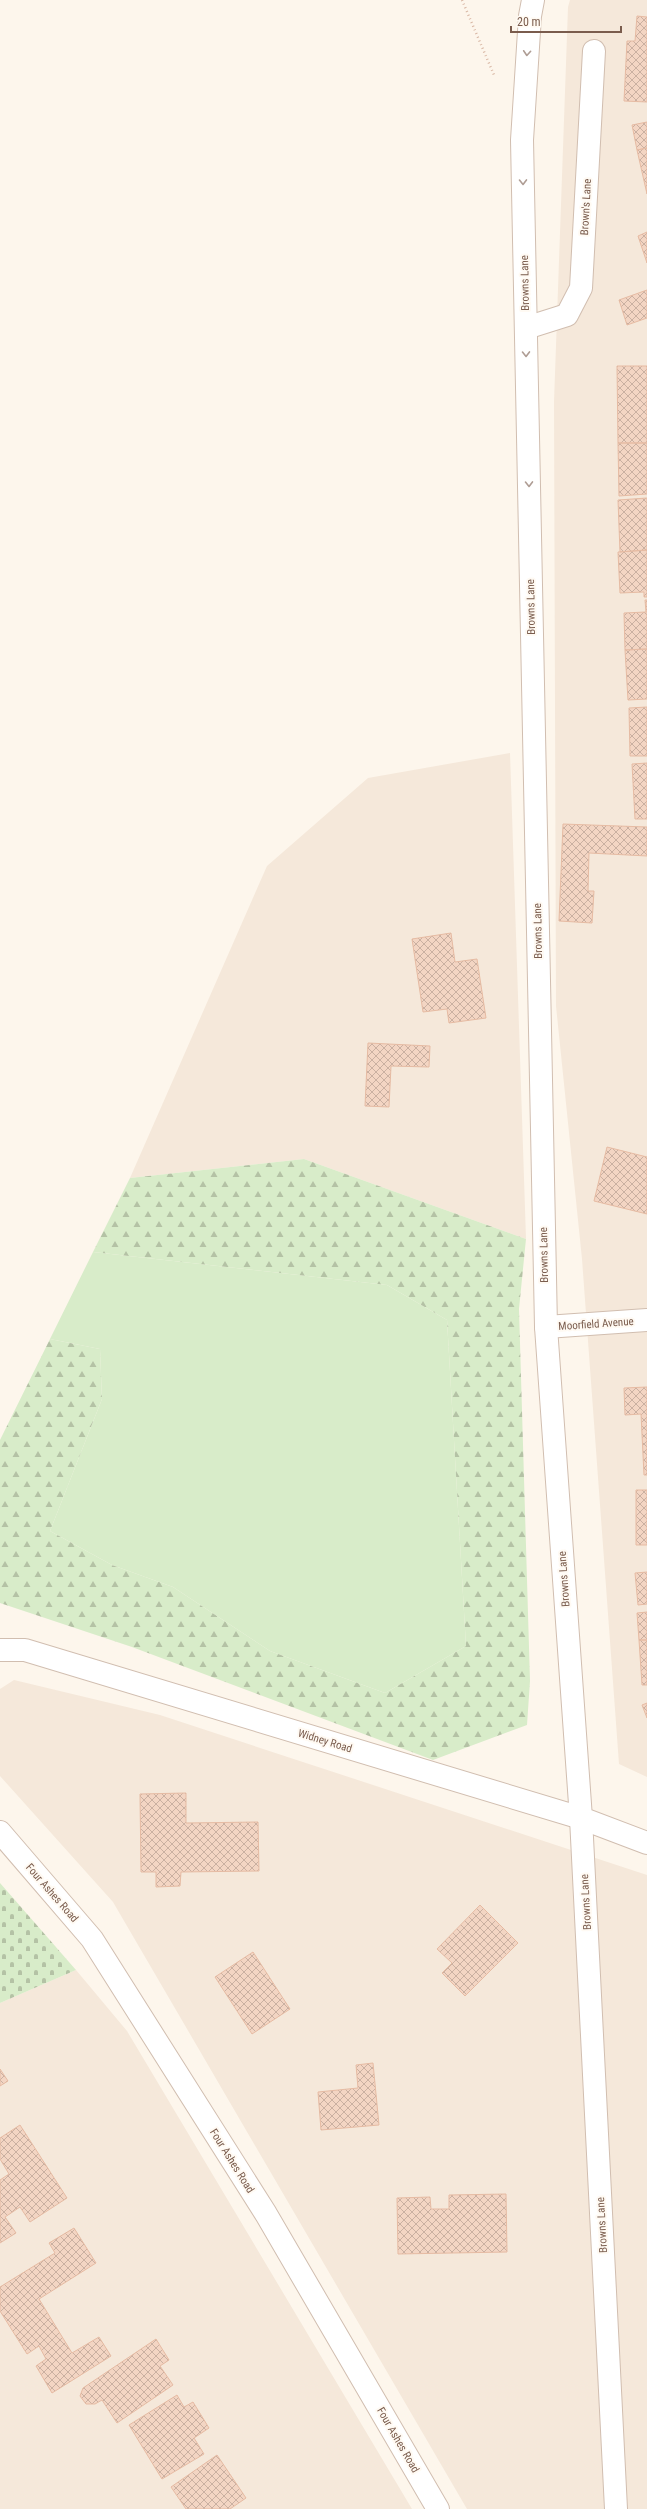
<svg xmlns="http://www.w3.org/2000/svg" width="647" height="2509" font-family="'Roboto Condensed',sans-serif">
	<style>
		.residential { fill: #f5e8da }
		.grass { fill: #d8ecc9 }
		.forest { fill: url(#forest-firs) }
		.cemetery { fill: url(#cemetery-stones) }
		.building { fill: url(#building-cross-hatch); stroke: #e6bba3 }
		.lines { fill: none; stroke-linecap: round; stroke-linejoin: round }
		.minor-casing { stroke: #d1beb0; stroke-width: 24 }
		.tertiary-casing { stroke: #d1beb0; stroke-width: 24 }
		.path { stroke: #d9b8a5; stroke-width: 2.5; stroke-dasharray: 1 3; stroke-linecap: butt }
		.minor { stroke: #fff; stroke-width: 22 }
		.tertiary { stroke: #fff; stroke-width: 22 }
		.oneway { stroke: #af9d94 }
		.labels { text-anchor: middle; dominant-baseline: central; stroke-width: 4; stroke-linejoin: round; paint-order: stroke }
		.street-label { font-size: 11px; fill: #7a5c4d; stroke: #fffaf3 }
	</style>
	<defs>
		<pattern id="forest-firs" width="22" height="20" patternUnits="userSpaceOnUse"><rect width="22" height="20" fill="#d8ecc9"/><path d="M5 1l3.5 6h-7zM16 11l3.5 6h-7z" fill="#b4c2a5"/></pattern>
		<pattern id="cemetery-stones" width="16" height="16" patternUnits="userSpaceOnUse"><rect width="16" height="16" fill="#d8ecc9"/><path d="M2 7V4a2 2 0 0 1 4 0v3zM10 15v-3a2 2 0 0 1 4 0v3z" fill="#b4c2a5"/></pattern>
		<pattern id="building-cross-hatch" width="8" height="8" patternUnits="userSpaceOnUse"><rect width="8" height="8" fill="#f3d5c3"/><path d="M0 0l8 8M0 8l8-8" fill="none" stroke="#cab0a1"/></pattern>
	</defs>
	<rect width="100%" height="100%" fill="#fdf6ec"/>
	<!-- residential -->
	<path class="residential" d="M570,0H647V1777L619,1764L582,1259L556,1006L554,402L568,7Z
		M510,753L526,1239L304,1159L130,1178L267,866L368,778Z
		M14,1680L160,1715L647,1875V2509H467L113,1902L0,1776V1689Z
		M76,1970L127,2031L412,2509H0V2003Z"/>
	<!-- grass -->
	<path class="grass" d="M93,1252L387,1285L447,1320L466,1646L385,1693L270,1651L173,1587L112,1565L50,1531L102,1399L100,1349L50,1339Z"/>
	<!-- forest -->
	<path class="forest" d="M304,1159L526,1239L519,1309L530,1681L527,1725L433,1760L132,1647L0,1603V1440L50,1339L100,1349L102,1399L50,1531L112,1565L173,1587L270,1651L385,1693L466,1646L447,1320L387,1285L93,1252L130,1178Z"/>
	<!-- cemetery -->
	<path class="cemetery" d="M0,1883L76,1970L0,2003Z"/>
	<!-- building -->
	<path class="building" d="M637,16L647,17V102L624,101L627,41H635Z
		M647,122V148L637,150L632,125Z
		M647,148V194L637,150Z
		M647,232V263L638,236Z
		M647,290V318L627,325L619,300Z
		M617,366H647V443H618Z
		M618,443H647V494L619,496Z
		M647,498V550L620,552L618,500Z
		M647,550V597H644V592L620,593L618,552Z
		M645,600H647V649L625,650L624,613L646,612Z
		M647,649V699L628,700L625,650Z
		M647,707V756H630L629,708Z
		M647,763V819H635L632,764Z
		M563,824L647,827V856L589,853L588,891H594L592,923L559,921Z
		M451,933L455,962L477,959L486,1018L449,1023L447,1009L423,1012L412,939Z
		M368,1043L430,1046L429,1067L391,1066L389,1107L365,1106Z
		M607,1147L647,1157V1214L594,1201Z
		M647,1387V1475H644L641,1414L625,1415L624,1388Z
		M636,1490H647V1545H636Z
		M647,1572V1604L638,1605L635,1573Z
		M647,1612V1640H639L637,1613Z
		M639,1640H647V1685H642Z
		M647,1703V1718L642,1705Z
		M186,1793V1823L258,1822L259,1871L181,1872L180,1886L156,1887V1872H141L140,1794Z
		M480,1905L518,1943L465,1996L442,1973L452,1963L437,1949Z
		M253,1952L290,2009L252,2034L215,1977Z
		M373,2063L379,2125L321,2130L318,2092L358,2088L356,2065Z
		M0,2069L8,2081L0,2086Z
		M20,2125L67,2198L30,2222L20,2207L5,2217L16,2233L0,2243V2180L9,2174L0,2159V2138Z
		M506,2194L507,2252L398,2254L397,2198L430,2197L431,2209H449V2195Z
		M74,2228L96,2263L39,2299L72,2353L99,2337L111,2356L52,2393L36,2366L46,2359L39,2346L27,2354L0,2311V2287L55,2253L49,2243Z
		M156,2339L169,2360L160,2366L173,2385L117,2423L102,2400L95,2404H86L80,2396L83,2388Z
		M177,2395L184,2407L193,2402L209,2428L194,2438L204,2454L162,2479L129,2425Z
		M217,2455L246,2498L230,2509H186L171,2487Z"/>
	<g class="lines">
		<defs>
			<path id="minor" d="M526,328L567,315L581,288L594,51
				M546,1327L647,1320
				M581,1818L616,2509"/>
			<path id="tertiary" d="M533,0L530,16L522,140L546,1327L581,1818
				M0,1650H25L581,1818L647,1843
				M0,1832L92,1939L266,2214L438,2509"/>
		</defs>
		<!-- minor casing -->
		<use href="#minor" class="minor-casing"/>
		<!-- tertiary casing -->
		<use href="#tertiary" class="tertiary-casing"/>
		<!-- path -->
		<path class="path" d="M462,0L494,75"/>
		<!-- minor -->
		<use href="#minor" class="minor"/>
		<!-- tertiary -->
		<use href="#tertiary" class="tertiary"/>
	</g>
	<!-- one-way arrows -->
	<defs><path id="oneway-chevron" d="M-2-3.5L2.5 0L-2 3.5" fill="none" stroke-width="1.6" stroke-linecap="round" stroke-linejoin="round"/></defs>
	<g class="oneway">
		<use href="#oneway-chevron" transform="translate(527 53) rotate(94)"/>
		<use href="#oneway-chevron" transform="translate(523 182) rotate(89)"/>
		<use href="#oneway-chevron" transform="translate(526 354) rotate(89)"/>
		<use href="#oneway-chevron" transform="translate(529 484) rotate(89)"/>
	</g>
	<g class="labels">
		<!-- street labels -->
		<g class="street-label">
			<text transform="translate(586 207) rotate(-87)">Brown's Lane</text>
			<text transform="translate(525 283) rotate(-91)">Browns Lane</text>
			<text transform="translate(531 607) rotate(-91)">Browns Lane</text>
			<text transform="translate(538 931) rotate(-91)">Browns Lane</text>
			<text transform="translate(544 1255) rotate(-91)">Browns Lane</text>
			<text transform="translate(596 1324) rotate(-4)">Moorfield Avenue</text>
			<text transform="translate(564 1579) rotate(-94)">Browns Lane</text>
			<text transform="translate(325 1741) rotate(17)">Widney Road</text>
			<text transform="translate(52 1893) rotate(49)">Four Ashes Road</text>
			<text transform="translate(586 1902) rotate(-93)">Browns Lane</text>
			<text transform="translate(232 2161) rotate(58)">Four Ashes Road</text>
			<text transform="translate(602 2225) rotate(-93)">Browns Lane</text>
			<text transform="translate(398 2440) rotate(60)">Four Ashes Road</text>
		</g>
	</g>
	<!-- scale -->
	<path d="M511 26v6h110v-6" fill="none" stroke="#7a5c4d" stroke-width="2"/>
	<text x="517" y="26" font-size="12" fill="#7a5c4d" stroke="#fffaf3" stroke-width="3" paint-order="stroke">20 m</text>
</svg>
